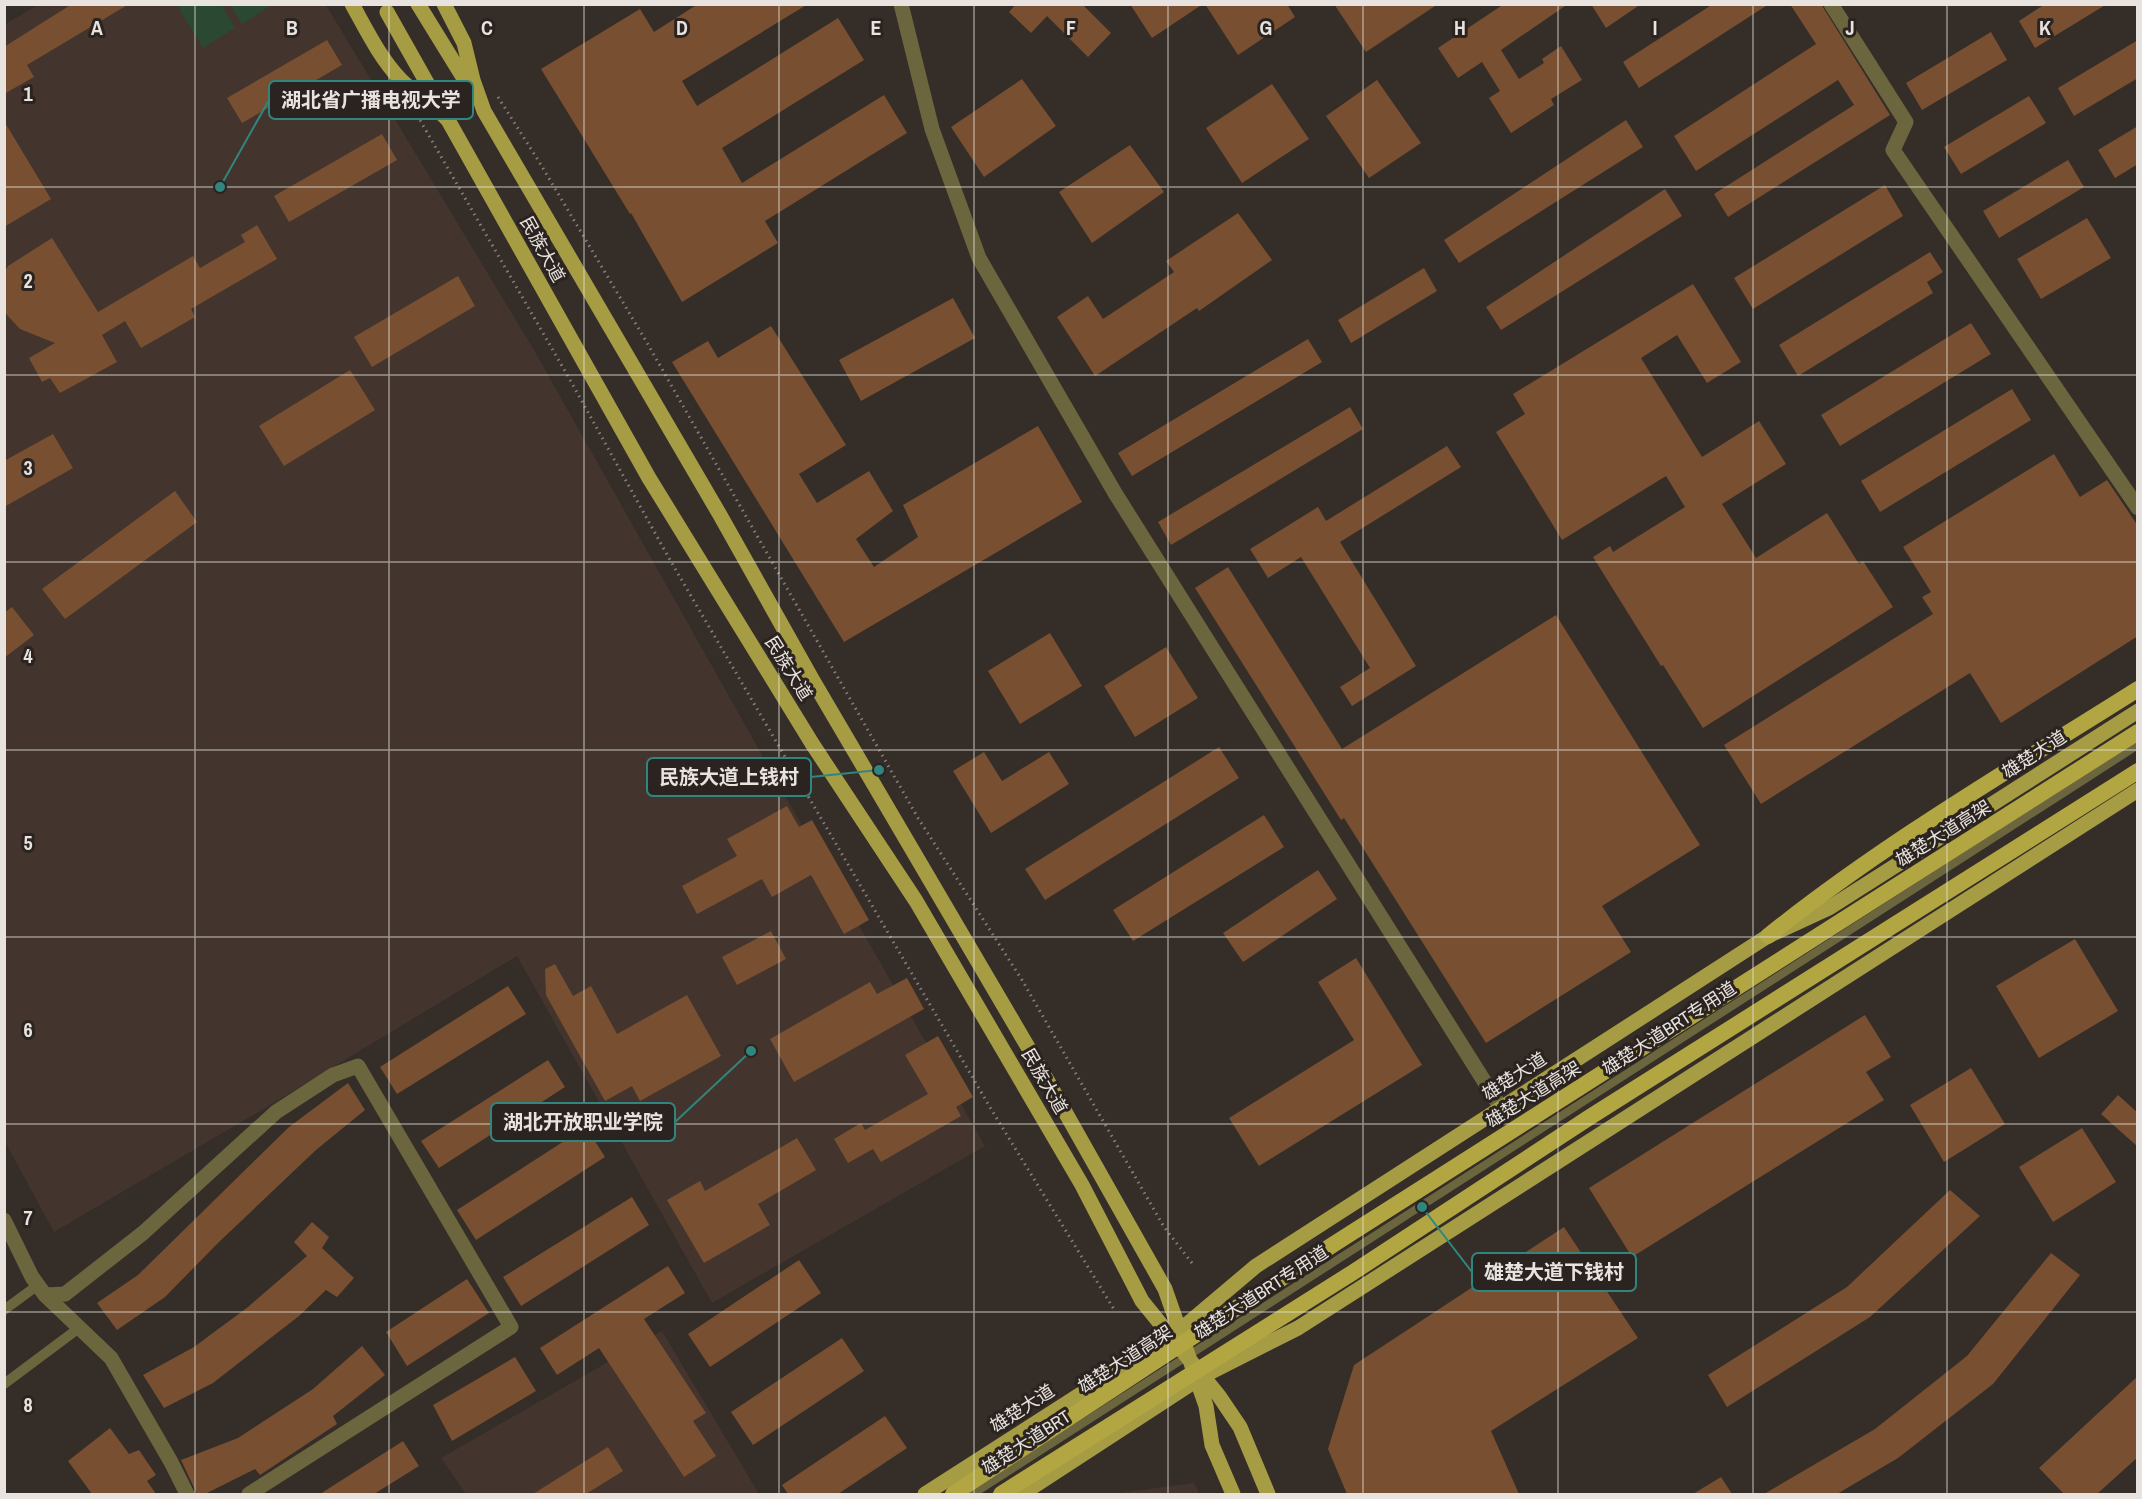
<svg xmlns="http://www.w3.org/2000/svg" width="2142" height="1499" font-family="'Archivo Narrow','Noto Sans SC',sans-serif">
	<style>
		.built { fill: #43352d }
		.green { fill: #2a4832 }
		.building { fill: #784f31 }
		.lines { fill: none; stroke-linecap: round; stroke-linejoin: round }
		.path { stroke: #867f7b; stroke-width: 3; stroke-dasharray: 1.5 4.5; stroke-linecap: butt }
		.service { stroke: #6b663e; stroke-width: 8 }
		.pedestrian { stroke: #6b663e; stroke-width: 10 }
		.minor { stroke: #6b663e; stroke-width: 15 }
		.tertiary { stroke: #6b663e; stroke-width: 15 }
		.primary { stroke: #a69c43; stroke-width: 15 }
		.trunk { stroke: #b2a642; stroke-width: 16 }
		.trunk-bridge { stroke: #b2a642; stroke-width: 16 }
		.grid { fill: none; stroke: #e8e3df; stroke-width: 1.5; stroke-opacity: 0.55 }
		.labels { text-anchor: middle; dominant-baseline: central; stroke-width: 6; stroke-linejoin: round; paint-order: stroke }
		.street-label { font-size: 18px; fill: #e8e3df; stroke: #2b231f }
		.grid-label { font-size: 20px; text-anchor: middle; font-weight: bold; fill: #e8e3df; stroke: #2b231f; stroke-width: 6; stroke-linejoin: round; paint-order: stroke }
		.leader { fill: none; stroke: #30867f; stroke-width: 2 }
		.callout-dot { fill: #30867f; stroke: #2b231f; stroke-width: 2 }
		.callout { fill: #2b231f; stroke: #30867f; stroke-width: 2 }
		.callout-label { font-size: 20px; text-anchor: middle; font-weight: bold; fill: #e8e3df }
	</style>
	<rect width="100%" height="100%" fill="#352d28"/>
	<!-- built -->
	<path class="built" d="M38,5H326L534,350L788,801L985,1146L712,1303L517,956L270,1105L54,1232L4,1140V25Z
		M662,1331L759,1494H466L441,1458Z
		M1194,1483L1199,1494H1112Z"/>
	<!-- green -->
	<path class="green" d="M177,5H222L235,28L203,48Z
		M230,5H272L242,24Z"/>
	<!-- building -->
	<path class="building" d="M72,4H129L27,65L34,77L4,94V47Z
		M698,4H808L682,81L697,106L838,18L864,60L722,148L742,183L884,95L907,133L765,221L778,243L682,302L631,213L630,214L541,69L640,9L654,32Z
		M1016,4H1082L1111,33L1088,57L1047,16L1031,33L1009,12Z
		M1130,4H1203L1152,38Z
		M1205,4H1287L1295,17L1238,55Z
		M1334,4H1438L1366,52Z
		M1504,4H1568L1501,50L1519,79L1544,63L1542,59L1561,46L1582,80L1551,99L1554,105L1511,133L1489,98L1500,91L1482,62L1458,78L1438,48Z
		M1591,4H1641L1606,28Z
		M1713,4H1769L1639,88L1623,62Z
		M1790,4H1821L1890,115L1728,217L1714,194L1854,105L1838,80L1696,171L1674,136L1816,44Z
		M2045,4H2107L2035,48L2019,21Z
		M1991,32L2007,60L1922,110L1906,83Z
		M327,40L342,65L242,123L227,98Z
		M2138,40V78L2074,116L2058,88Z
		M1022,79L1056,126L984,177L951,127Z
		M1377,80L1421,143L1369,178L1326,116Z
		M1272,84L1309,139L1242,183L1206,128Z
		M2029,96L2046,123L1961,174L1944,147Z
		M1626,120L1643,147L1459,263L1444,240Z
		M4,121L51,199L4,227Z
		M2138,126V164L2115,178L2098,150Z
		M382,134L397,160L289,222L274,196Z
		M1130,145L1164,192L1092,243L1059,192Z
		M2068,160L2084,187L1999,238L1983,211Z
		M1885,185L1903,216L1753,309L1734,278Z
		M1665,189L1682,216L1501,330L1486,307Z
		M1238,213L1272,260L1199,311L1197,308L1095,376L1057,317L1088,296L1103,319L1174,272L1166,261Z
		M2087,218L2111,258L2041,299L2017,259Z
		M257,225L277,259L191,309L195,317L141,348L125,321L102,335L117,362L60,393L50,378L42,382L29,358L55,343L20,329L7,315L4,309V273L8,266L52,238L98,312L193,256L200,268L245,242L241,235Z
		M1930,252L1943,272L1927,282L1933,293L1798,376L1779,345Z
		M1424,268L1437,291L1351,343L1338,320Z
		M458,276L475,306L372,367L354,337Z
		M1693,284L1741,362L1707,383L1677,335L1641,358L1702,457L1759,421L1786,464L1722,504L1756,558L1827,513L1859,564L1863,561L1893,607L1703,728L1663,665L1661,666L1593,557L1610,546L1613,552L1685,507L1666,476L1562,540L1496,432L1525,414L1513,394Z
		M953,298L975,338L861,401L839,360Z
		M1971,323L1991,354L1840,446L1821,415Z
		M771,326L846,445L799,474L817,503L869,471L893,511L856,539L874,567L918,537L903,505L1038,426L1082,502L844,642L672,362L708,341L718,358Z
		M1308,339L1322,362L1132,476L1118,453Z
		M350,370L375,410L284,466L259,426Z
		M2012,389L2031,420L1880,512L1861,481Z
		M1350,407L1363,429L1171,545L1158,522Z
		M53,434L73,468L4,507V461Z
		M1447,446L1461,467L1340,542L1416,666L1352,706L1340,687L1370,668L1301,557L1268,578L1250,549L1318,507L1326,521Z
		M2054,454L2080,497L2107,480L2138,526V636L2001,723L1970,673L1761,804L1724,745L1933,614L1922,597L1931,592L1903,547Z
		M175,491L197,522L65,619L42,589Z
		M1228,567L1342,749L1556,615L1700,845L1602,906L1631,952L1486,1043L1344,818L1341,820L1195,588Z
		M12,607L34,635L4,658V613Z
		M1050,633L1082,686L1020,724L988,671Z
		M1166,647L1198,698L1135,737L1104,686Z
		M1219,747L1239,778L1045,900L1025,869Z
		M984,752L1002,781L1049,752L1069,784L991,833L953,771Z
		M787,806L799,827L812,820L869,920L844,934L811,875L772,897L762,879L697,914L682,886L737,856L727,839Z
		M1264,815L1284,847L1133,941L1113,910Z
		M1318,870L1337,899L1243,962L1223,933Z
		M771,931L786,959L737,985L722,957Z
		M2075,939L2118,1011L2039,1058L1996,986Z
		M1356,958L1422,1065L1259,1166L1229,1118L1354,1040L1318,982Z
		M555,964L573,996L591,986L617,1034L687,995L721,1056L640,1101L632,1086L605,1101L546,995L545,969Z
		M907,978L924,1009L794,1082L770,1039L870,982L877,994Z
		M508,986L526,1014L397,1094L380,1067Z
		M1865,1015L1891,1057L1866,1072L1884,1100L1632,1257L1589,1188Z
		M938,1036L973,1097L956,1107L961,1116L881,1162L873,1149L848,1163L834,1139L861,1123L865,1130L928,1094L905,1055Z
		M548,1060L565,1087L439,1168L421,1141Z
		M1971,1068L2005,1124L1944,1162L1910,1105Z
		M348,1083L365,1110L316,1150L219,1242L165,1297L117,1330L97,1303L138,1275L289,1127Z
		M2118,1095L2138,1113V1147L2101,1114Z
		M586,1127L605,1157L476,1240L457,1210Z
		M2082,1128L2116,1182L2053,1222L2019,1167Z
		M797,1138L816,1170L758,1204L770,1225L704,1263L667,1200L700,1181L705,1191Z
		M1950,1190L1980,1216L1870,1317L1727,1407L1708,1375L1847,1287Z
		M632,1197L649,1225L521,1306L503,1277Z
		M312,1222L329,1237L322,1248L354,1278L337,1297L326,1290L299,1316L213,1383L164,1408L143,1375L194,1347L248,1307L307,1256L294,1242Z
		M1564,1227L1638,1338L1491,1431L1519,1494H1347L1328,1449L1354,1365Z
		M2051,1253L2080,1275L1993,1384L1898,1458L1837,1494H1764L1875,1429L1967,1356Z
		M799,1260L821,1293L710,1367L688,1334Z
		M668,1266L685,1293L644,1319L706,1413L693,1421L716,1456L684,1477L599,1348L557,1375L540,1348Z
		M467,1279L489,1313L407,1366L386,1332Z
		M842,1338L864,1371L753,1445L731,1412Z
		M362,1346L385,1375L333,1416L337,1424L260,1475L255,1469L205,1494H197L181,1460L238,1438L313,1389Z
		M515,1357L536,1391L452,1441L433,1405Z
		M2138,1376V1457L2097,1494H2064L2039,1468Z
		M885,1416L907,1448L838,1494H788L782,1485Z
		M110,1428L129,1454L139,1450L156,1475L147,1481L156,1494H92L68,1461Z
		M403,1441L419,1466L374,1494H320Z
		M608,1447L623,1471L586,1494H533Z
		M1721,1477L1732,1494H1693Z"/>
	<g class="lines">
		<!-- path -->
		<path class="path" d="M498,97L538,160L646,341L918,818L1022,980L1164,1227L1192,1263
			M417,115L569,378L670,560L991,1109L1115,1311"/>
		<!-- service -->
		<path class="service" d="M973,1494L2138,745"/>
		<!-- pedestrian -->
		<path class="pedestrian" d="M4,1310L38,1285
			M4,1384L79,1328"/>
		<!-- minor -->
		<path class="minor" d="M1831,4L1906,122L1893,150L2138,508
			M4,1220L32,1277L45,1295L65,1294L143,1233L276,1112L333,1075L358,1066L511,1327L249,1494
			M45,1295L111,1358L171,1462L187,1494"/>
		<!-- tertiary -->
		<path class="tertiary" d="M901,4L932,129L979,258L1115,493L1501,1108"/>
		<!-- primary -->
		<path class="primary" d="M352,4C367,31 380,58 401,80C415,94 433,104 448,120L649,478L813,745L916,901L1082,1185L1142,1301L1219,1396L1240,1427L1268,1494
			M418,4L471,90
			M444,4L464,43L473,80L484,111L720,515L812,679L1042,1071L1165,1289L1206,1406L1212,1445L1233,1494
			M387,12L440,106
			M925,1494L1179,1331L1256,1266L1768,936L1829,908L2138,711
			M1022,1494L1203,1376L1298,1328L2138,790"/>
		<!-- trunk -->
		<path class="trunk" d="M1768,936C1884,843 2013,768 2138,689"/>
		<!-- trunk-bridge -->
		<path class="trunk-bridge" d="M953,1494L1334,1244L2138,732
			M1001,1494L1352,1273L1590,1117L2138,771"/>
	</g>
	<!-- grid -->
	<path class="grid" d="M195,4V1494M389,4V1494M584,4V1494M779,4V1494M974,4V1494M1168,4V1494M1363,4V1494M1558,4V1494M1753,4V1494M1947,4V1494M4,187H2138M4,375H2138M4,562H2138M4,750H2138M4,937H2138M4,1124H2138M4,1312H2138"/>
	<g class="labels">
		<!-- street labels -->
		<g class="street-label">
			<text transform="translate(543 249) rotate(61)">民族大道</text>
			<text transform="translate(789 668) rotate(58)">民族大道</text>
			<text transform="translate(2034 754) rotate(-33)">雄楚大道</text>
			<text transform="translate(1943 833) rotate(-32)">雄楚大道高架</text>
			<text transform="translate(1669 1028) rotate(-33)">雄楚大道BRT专用道</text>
			<text transform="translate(1514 1076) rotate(-33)">雄楚大道</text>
			<text transform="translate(1045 1081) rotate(60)">民族大道</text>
			<text transform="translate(1533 1094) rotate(-32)">雄楚大道高架</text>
			<text transform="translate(1261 1292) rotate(-33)">雄楚大道BRT专用道</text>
			<text transform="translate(1125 1359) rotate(-33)">雄楚大道高架</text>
			<text transform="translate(1022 1408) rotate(-33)">雄楚大道</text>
			<text transform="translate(1026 1442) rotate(-33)">雄楚大道BRT</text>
		</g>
	</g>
	<g class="grid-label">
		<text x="97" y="35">A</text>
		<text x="292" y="35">B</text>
		<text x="487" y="35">C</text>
		<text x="682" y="35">D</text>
		<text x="876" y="35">E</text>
		<text x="1071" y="35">F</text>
		<text x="1266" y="35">G</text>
		<text x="1460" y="35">H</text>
		<text x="1655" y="35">I</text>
		<text x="1850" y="35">J</text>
		<text x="2045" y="35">K</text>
		<text x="28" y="101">1</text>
		<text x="28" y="288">2</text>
		<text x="28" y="475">3</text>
		<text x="28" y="663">4</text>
		<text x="28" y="850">5</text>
		<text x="28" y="1037">6</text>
		<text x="28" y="1225">7</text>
		<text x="28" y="1412">8</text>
	</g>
	<!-- callouts -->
	<path class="leader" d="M220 187L269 100M879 770L811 777M751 1051L675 1122M1422 1207L1472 1272"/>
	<g class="callout-dot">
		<circle cx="220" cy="187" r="6"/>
		<circle cx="879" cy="770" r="6"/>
		<circle cx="751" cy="1051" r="6"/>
		<circle cx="1422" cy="1207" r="6"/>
	</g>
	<g class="callout">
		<rect x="269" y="81" width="204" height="38" rx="6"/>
		<rect x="647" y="758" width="164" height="38" rx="6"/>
		<rect x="491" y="1103" width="184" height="38" rx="6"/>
		<rect x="1472" y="1253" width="164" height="38" rx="6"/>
	</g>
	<g class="callout-label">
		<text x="371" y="107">湖北省广播电视大学</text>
		<text x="729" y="784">民族大道上钱村</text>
		<text x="583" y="1129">湖北开放职业学院</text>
		<text x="1554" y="1279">雄楚大道下钱村</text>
	</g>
	<!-- border -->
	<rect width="2142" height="1499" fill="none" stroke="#e8e3df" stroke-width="12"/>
</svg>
